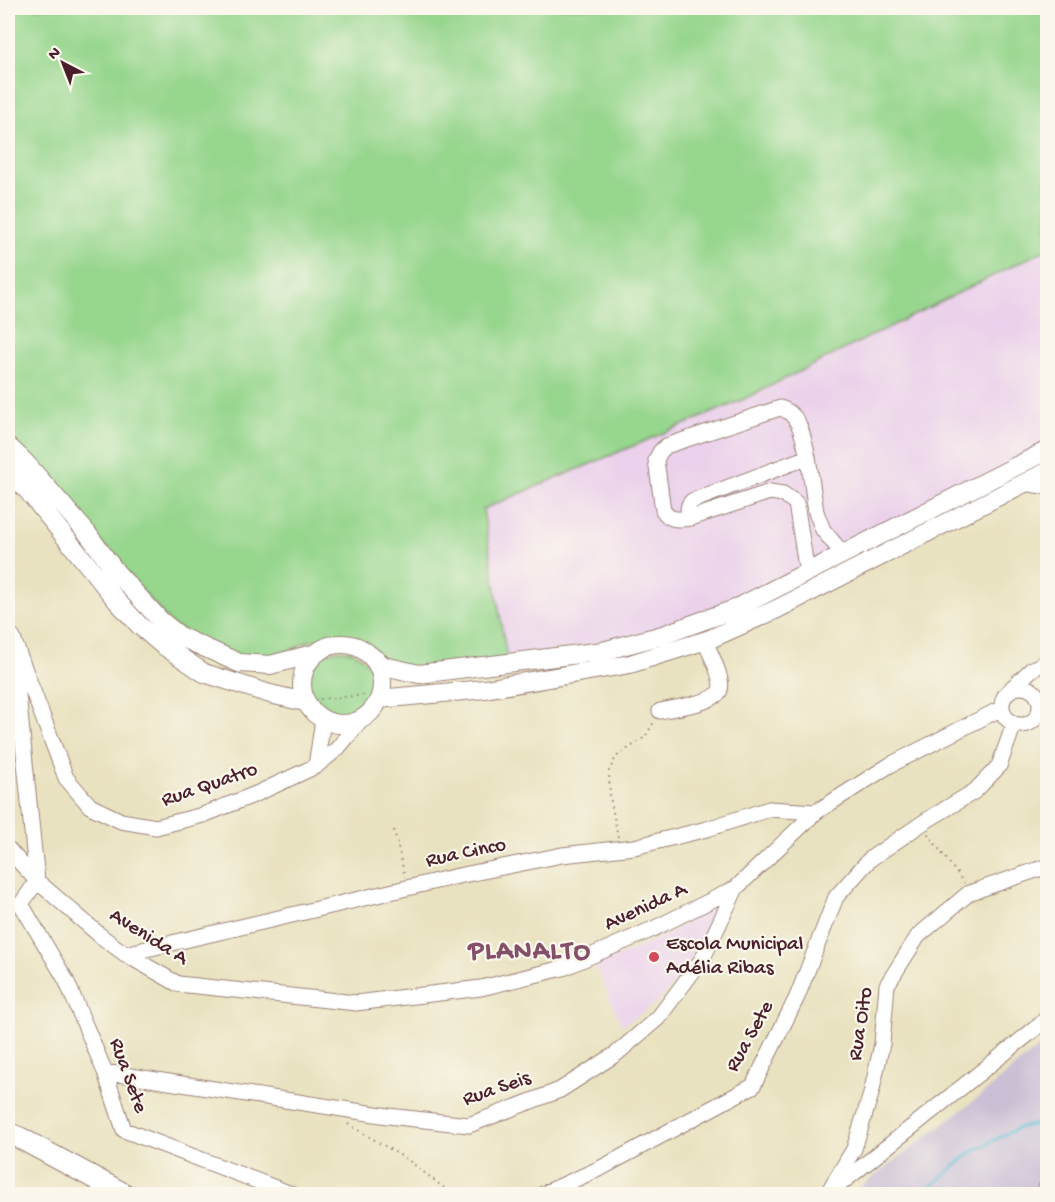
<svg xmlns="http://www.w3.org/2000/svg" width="1055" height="1202" font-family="'Gochi Hand',sans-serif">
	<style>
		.built { fill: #ebd1eb }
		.industrial { fill: #cbbfd5 }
		.green { fill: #96d68d; stroke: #707a5c; stroke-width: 1.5 }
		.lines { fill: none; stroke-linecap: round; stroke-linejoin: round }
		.stream { stroke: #57bdd5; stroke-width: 3 }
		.minor-casing { stroke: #9a8076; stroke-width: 17 }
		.major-casing { stroke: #9a8076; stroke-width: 20 }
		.highway-casing { stroke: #9a8076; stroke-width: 23 }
		.path { stroke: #9a8076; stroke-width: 2; stroke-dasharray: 1.5 4.5; stroke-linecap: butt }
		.minor { stroke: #fff; stroke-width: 15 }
		.major { stroke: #fff; stroke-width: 18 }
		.highway { stroke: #fff; stroke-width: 21 }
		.poi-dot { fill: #d1495b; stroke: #fbf7ec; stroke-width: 2 }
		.labels { text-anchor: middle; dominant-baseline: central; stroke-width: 4.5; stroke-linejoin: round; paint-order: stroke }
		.street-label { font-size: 21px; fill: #4a1f2b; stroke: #fbf7ec }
		.poi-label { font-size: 21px; fill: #4a1f2b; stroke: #fbf7ec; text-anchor: start }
		.district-label { font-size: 27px; font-weight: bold; letter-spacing: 1.5px; fill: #844f69; stroke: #fbf7ec }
	</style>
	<rect width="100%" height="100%" fill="#fbf7ec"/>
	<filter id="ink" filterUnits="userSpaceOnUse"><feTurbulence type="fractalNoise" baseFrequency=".0167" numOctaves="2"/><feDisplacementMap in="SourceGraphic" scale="12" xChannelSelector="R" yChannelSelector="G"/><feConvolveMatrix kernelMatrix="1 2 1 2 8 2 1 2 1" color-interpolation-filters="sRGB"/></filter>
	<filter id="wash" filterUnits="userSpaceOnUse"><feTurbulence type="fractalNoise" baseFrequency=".008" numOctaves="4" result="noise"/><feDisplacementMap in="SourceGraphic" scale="24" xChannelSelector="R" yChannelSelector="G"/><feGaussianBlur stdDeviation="1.35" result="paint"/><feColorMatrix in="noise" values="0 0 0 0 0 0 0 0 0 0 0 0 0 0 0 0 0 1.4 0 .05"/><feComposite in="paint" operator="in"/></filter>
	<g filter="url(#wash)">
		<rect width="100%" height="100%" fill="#e9e2c0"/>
		<!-- built -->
		<path class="built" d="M1047,249V487L1025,483L992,472L762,589L678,623L610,641L507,659L483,509L740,401Z
			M726,893L719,917L678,980L655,1004L622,1026L594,963L623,955L655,940L683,924Z"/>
		<!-- industrial -->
		<path class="industrial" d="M1047,1040V1194H851L989,1089Z"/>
		<!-- green -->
		<path class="green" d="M8,8H1047V249L740,401L483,509L507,659L411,670L374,655L355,641L335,637L310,641L267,660H242L173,626L8,437Z
			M308 683a33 33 0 1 1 66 0a33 33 0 1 1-66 0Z"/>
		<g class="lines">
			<!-- stream -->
			<path class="stream" d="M925,1194L929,1188L970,1153L1018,1128L1048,1121"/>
		</g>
	</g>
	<g filter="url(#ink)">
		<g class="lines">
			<defs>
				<path id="minor" d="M1024,483L1048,487
					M691,518C679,519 670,522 663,510L656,460L660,452L666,446L780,408C801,413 803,439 808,457
					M807,573L796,503L783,494L770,492L691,518C688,511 686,507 692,501L808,457L816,512L823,530L844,555
					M12,636L66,778L90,806L121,821L156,827L203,815L256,794L316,766L337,749L362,719
					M14,654L37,881
					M1002 706a19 19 0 1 1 38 0a19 19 0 1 1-38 0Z
					M1012,688L1032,669L1048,662
					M660,711C673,708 716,703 720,690C724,679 709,651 705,641
					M316,766L323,720
					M8,849L37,881L102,937L125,954L178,984L356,1003L481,988L563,968L653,929L736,888L816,812L890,765L1002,708
					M37,881L21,904L66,980L105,1072L124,1130L291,1194
					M125,954L458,876L562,855L634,847L707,829L769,809L816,812
					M105,1072L388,1116L469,1125L560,1090L616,1054L658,1018L703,958L736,888
					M834,1189L1041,1024L1048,1016
					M543,1194L603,1167L753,1086L797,997L836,897L870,859L924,822L975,791L999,766L1014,724
					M827,1194L854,1149L871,1094L882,1044L887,985L918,936L969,893L1048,866
					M1043,1194L1048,1185"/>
				<path id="major" d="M8,446L24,461L87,533L116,572L161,621L181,637L239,663L270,665L317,653
					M8,470L27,490L117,601L139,625L161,644L204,673L270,694L305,702
					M302 684a40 40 0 1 1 80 0a40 40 0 1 1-80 0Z
					M366,652L384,666L419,674L603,651L663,635L735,609L1048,450
					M379,699L485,689L630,664L710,639L777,609L1048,471"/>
				<path id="highway" d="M8,1133L20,1138L124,1194"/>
			</defs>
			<!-- minor casing -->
			<use href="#minor" class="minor-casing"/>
			<!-- major casing -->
			<use href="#major" class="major-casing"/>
			<!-- highway casing -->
			<use href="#highway" class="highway-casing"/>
			<!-- path -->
			<path class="path" d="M320,699L365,695
				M394,830L405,877
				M928,834L964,883
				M618,837L610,797L609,771L616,757L645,737L654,722
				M348,1124L408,1160L452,1194
				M140,1190L148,1194"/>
			<!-- minor -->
			<use href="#minor" class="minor"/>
			<!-- major -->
			<use href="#major" class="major"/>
			<!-- highway -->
			<use href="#highway" class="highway"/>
		</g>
	</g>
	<!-- markers -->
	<circle class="poi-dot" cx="654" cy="957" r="6"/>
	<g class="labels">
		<!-- street labels -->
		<g class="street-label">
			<text transform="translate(210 786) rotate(-19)">Rua Quatro</text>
			<text transform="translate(466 854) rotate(-12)">Rua Cinco</text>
			<text transform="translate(646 908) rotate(-25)">Avenida A</text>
			<text transform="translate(148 938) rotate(32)">Avenida A</text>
			<text transform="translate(862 1024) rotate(-81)">Rua Oito</text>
			<text transform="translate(751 1037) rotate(-61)">Rua Sete</text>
			<text transform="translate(127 1076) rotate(70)">Rua Sete</text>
			<text transform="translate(497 1090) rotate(-19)">Rua Seis</text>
		</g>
		<!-- poi labels -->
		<g class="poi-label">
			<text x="666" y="945">Escola Municipal<tspan x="666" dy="24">Adélia Ribas</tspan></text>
		</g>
		<!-- district labels -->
		<g class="district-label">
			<text x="530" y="953">PLANALTO</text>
		</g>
	</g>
	<!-- margin -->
	<rect width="1055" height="1202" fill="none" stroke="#fbf7ec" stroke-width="30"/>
	<!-- north arrow -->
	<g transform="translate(63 63) rotate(318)" stroke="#fbf7ec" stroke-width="4.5" paint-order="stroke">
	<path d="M0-4.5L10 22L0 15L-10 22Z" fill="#4a1f2b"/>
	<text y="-9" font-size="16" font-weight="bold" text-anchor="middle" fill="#4a1f2b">N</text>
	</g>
</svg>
